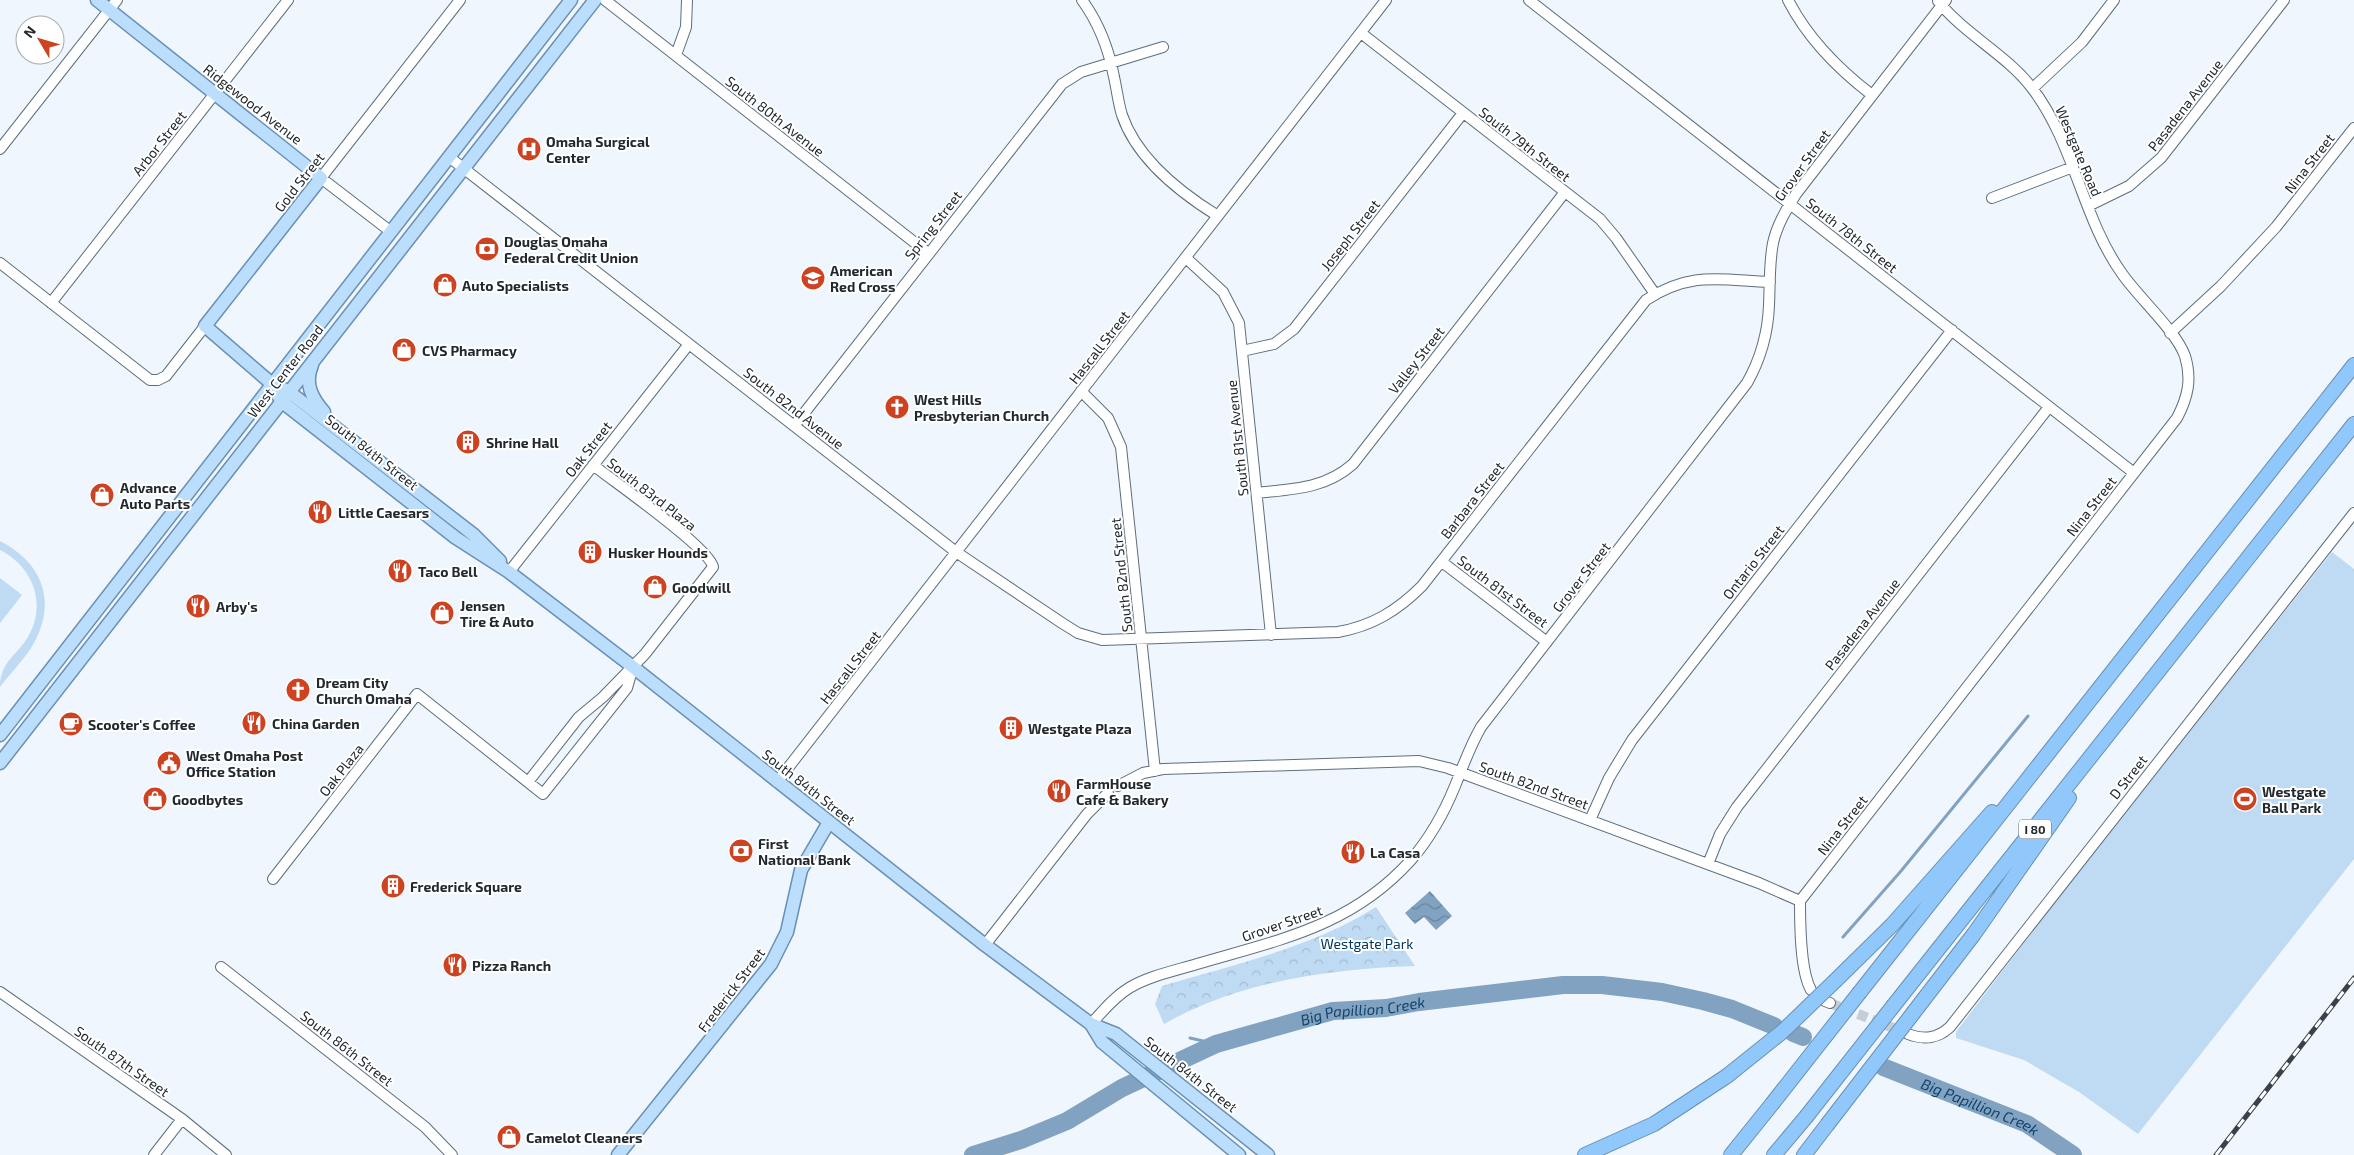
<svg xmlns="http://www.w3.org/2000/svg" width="2354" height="1155" font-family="'Exo 2',sans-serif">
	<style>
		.park { fill: url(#park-crowns) }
		.pitch { fill: #bfdaf3 }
		.water { fill: url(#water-waves) }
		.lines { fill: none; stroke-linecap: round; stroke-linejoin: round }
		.stream { stroke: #82a2c1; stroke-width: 3 }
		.river { stroke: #82a2c1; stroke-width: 18 }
		.minor-tunnel { stroke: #c6cdd4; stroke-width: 10; stroke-dasharray: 10 5; stroke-linecap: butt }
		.minor-casing { stroke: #5e6e7d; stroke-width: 12 }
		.major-casing { stroke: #6990b4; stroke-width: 15 }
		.highway-casing { stroke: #6990b4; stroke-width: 16 }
		.minor { stroke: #fff; stroke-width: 10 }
		.major { stroke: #bcdefd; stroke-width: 12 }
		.highway { stroke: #90c8fc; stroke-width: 14 }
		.rail-casing { stroke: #3a4147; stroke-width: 5 }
		.rail { stroke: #fff; stroke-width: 3; stroke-dasharray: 9; stroke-linecap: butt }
		.highway-bridge-casing { stroke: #6990b4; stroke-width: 16; stroke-linecap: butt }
		.highway-bridge { stroke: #90c8fc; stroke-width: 14 }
		.labels { text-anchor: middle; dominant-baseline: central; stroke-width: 4; stroke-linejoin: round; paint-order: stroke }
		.shield { fill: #fff; stroke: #64686d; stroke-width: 1 }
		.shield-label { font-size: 12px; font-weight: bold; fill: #21282e }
		.street-label { font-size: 14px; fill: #21282e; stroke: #fff }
		.poi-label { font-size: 14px; font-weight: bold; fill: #21282e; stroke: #fff; text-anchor: start }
		.park-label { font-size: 14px; fill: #013860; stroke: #fff }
		.water-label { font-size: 15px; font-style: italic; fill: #10436c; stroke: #fff }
	</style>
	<defs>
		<pattern id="park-crowns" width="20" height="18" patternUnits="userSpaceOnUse" patternTransform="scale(1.25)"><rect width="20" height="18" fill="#bfdaf3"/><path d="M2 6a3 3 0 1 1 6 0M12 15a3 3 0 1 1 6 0" fill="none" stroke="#a4bbd1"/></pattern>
		<pattern id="water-waves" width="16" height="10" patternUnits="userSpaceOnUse" patternTransform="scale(1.25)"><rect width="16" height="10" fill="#82a2c1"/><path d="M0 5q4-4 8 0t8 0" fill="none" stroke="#6a849d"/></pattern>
	</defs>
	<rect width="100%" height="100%" fill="#eff6fd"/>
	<!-- park -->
	<path class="park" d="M1376,907L1415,966C1330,969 1239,981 1164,1024L1155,1004L1162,986C1235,964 1311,948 1376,907Z"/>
	<!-- pitch -->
	<path class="pitch" d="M0,541C39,561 56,596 37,637C29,655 12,671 0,687C0,661 18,655 29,635C47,602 32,566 0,550Z
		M2332,552L2354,569V859L2138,1134L2079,1092L2024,1060L1956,1038V1032L2073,878Z
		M0,578L22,595L0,623Z"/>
	<!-- water -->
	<path class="water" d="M1430,891L1452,916L1436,930L1424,917L1415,924L1405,913Z"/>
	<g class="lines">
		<!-- stream -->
		<path class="stream" d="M1843,937L1901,871L2028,716
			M1190,1038L1216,1044"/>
		<!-- river -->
		<g class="river">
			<path d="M1793,1033L1803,1037"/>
			<path id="s1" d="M1883,1067L2027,1124L2073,1155"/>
			<path id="s2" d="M973,1155L1021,1140L1067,1121L1122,1088L1216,1044L1333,1011L1386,1008L1419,1002L1563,985H1602L1662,992L1703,1001L1732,1009L1774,1026"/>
		</g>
		<!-- minor-tunnel -->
		<path class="minor-tunnel" d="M1830,1003L1906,1033"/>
		<defs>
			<path id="minor" d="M605,0L928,253
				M1082,0C1098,22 1109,50 1114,77C1117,90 1118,102 1122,115C1137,159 1179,192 1218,216
				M1529,0L2134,473
				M1788,0C1808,39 1838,69 1872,95
				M1361,33L1600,219L1616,238L1655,294
				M676,55L686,27L687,0
				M2033,88L2082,42L2114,0
				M0,149L117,0
				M449,157L956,552L1062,623L1078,633L1102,640L1338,632C1372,626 1397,611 1422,586L1646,300C1691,271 1719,280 1770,282
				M1992,198L2073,167
				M2088,206L2129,186L2161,158L2284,0
				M390,231L321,178L460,0
				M1186,258L1223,292L1239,323L1271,635
				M0,263L150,380H158L166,376L205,326
				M51,303L288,0
				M2170,333L2221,286L2276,227L2354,128
				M1242,351L1274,344L1294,329L1463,113
				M1081,391L1108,418L1121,447L1155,771
				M794,426L1062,84L1081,72L1163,47
				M1257,493C1292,489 1325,489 1353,464L1565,192
				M1442,562L1547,642
				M509,572L689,344
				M528,782L579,717L603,697L645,654L713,567C710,548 613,481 593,465
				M777,782L1386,0
				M1118,786L1143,773L1163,769L1419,761L1448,768L1759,883L1800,901
				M1590,820L1609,778L1632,740L1952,330
				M1708,864L1720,834L1737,807L2049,407
				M273,879L417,694L543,794L627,688L633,667
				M1800,901L2177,418C2188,397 2192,379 2185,356C2176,331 2140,299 2123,275C2082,219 2075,144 2032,88C2006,54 1965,35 1938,1
				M1800,901C1800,923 1800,971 1811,990
				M985,945L1087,814L1108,793
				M221,967L425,1127L452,1155
				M0,992L182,1119L226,1155
				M1825,1001L1830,1003
				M1091,1024C1103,1011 1114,997 1129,988C1149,976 1174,971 1197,964C1278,940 1351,927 1411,860C1430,838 1444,813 1455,786C1463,766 1470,746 1481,727L1747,383C1760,360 1768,332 1769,305C1770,285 1769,264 1773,243C1777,225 1786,210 1796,194L1946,0
				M1908,1034C1924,1040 1937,1039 1950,1027L2354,513
				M154,1155L182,1119"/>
			<path id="major" d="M97,0L321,178L205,326L272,384L288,391L474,535L500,561
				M312,365C304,384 312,398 324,412
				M272,384L281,401L456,538L509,572L633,667L985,945L1091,1024L1116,1034L1268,1155
				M0,735L571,0
				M0,763L595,0
				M1091,1024L1102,1042L1239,1155
				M618,1155L771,964L787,932L801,870L829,822"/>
			<path id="highway" d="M1836,980L1892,925L1992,812
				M1860,992L2354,365
				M1894,1005L2354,424
				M1914,1012L1974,934L2069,798
				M1585,1155L1654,1124L1727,1076
				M1731,1155L1772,1104
				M1774,1155L1806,1117
				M1804,1155L1827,1125"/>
		</defs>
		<!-- minor casing -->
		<use href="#minor" class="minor-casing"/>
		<!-- major casing -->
		<use href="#major" class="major-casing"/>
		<!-- highway casing -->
		<use href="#highway" class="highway-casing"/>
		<!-- minor -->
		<use href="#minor" class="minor"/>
		<!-- major -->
		<use href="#major" class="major"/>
		<!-- highway -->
		<use href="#highway" class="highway"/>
		<defs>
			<path id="rail" d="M2216,1155L2354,978"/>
		</defs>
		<!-- rail casing -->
		<use href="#rail" class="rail-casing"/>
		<!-- rail -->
		<use href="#rail" class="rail"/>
		<defs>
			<path id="highway-bridge" d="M1727,1076L1782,1032L1836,980
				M1772,1104L1860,992
				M1806,1117L1894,1005
				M1827,1125L1914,1012"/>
		</defs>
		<!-- highway-bridge casing -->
		<use href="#highway-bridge" class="highway-bridge-casing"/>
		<!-- highway-bridge -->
		<use href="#highway-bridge" class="highway-bridge"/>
	</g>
	<!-- icons -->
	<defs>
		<symbol id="hospital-disc" viewBox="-11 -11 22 22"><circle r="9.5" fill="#cd4322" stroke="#fff"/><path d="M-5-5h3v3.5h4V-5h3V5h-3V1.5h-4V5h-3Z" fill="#fff"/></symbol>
		<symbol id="bank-disc" viewBox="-11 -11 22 22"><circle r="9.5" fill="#cd4322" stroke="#fff"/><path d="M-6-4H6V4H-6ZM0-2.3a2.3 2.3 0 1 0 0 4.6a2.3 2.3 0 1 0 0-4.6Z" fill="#fff"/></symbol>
		<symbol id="school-disc" viewBox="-11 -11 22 22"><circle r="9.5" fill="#cd4322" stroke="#fff"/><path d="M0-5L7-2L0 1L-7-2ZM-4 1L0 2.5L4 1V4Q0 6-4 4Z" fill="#fff"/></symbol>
		<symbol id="shop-disc" viewBox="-11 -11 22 22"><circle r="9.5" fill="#cd4322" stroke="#fff"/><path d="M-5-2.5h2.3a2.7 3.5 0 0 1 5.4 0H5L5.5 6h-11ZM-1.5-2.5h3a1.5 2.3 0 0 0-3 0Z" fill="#fff"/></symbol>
		<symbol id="church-disc" viewBox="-11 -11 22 22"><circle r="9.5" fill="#cd4322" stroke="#fff"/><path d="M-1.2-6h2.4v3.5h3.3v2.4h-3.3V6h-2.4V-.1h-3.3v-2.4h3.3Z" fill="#fff"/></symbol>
		<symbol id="building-disc" viewBox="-11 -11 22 22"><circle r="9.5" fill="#cd4322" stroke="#fff"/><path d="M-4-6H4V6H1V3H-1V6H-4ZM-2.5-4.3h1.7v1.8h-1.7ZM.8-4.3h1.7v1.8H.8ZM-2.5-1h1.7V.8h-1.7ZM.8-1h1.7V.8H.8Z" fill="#fff"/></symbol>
		<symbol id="restaurant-disc" viewBox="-11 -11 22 22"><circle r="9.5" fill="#cd4322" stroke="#fff"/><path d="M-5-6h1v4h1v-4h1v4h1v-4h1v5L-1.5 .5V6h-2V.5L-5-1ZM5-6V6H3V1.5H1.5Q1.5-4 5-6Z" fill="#fff"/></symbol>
		<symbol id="cafe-disc" viewBox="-11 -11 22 22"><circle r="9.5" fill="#cd4322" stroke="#fff"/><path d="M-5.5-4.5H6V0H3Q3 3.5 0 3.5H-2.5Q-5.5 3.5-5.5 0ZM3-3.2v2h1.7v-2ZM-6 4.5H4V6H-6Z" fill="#fff"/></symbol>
		<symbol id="civic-disc" viewBox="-11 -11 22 22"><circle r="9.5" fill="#cd4322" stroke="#fff"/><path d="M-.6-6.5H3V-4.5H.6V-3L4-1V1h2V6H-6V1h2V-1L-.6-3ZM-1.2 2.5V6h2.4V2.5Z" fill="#fff"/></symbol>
		<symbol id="stadium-disc" viewBox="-11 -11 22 22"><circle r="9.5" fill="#cd4322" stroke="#fff"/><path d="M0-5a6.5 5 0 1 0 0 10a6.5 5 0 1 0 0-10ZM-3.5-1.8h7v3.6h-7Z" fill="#fff"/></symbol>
	</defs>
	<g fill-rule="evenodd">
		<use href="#hospital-disc" x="515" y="135" width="28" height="28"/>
		<use href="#bank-disc" x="473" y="235" width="28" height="28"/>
		<use href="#school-disc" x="799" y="264" width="28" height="28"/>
		<use href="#shop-disc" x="431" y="271" width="28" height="28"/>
		<use href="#shop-disc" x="390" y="336" width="28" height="28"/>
		<use href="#church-disc" x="883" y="393" width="28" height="28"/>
		<use href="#building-disc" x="454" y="428" width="28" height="28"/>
		<use href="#shop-disc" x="88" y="481" width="28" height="28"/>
		<use href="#restaurant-disc" x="306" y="498" width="28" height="28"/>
		<use href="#building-disc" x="576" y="538" width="28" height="28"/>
		<use href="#restaurant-disc" x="386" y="557" width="28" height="28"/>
		<use href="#shop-disc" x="641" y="573" width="28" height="28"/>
		<use href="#restaurant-disc" x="184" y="592" width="28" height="28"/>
		<use href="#shop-disc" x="428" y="599" width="28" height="28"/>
		<use href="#church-disc" x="284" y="676" width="28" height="28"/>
		<use href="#restaurant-disc" x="240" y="709" width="28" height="28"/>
		<use href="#cafe-disc" x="57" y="710" width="28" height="28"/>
		<use href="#building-disc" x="997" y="714" width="28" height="28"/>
		<use href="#civic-disc" x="155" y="749" width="28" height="28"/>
		<use href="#restaurant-disc" x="1045" y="777" width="28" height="28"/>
		<use href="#shop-disc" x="141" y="785" width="28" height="28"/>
		<use href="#stadium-disc" x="2231" y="785" width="28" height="28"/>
		<use href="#bank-disc" x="727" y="837" width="28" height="28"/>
		<use href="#restaurant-disc" x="1339" y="838" width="28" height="28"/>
		<use href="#building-disc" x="379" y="872" width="28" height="28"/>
		<use href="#restaurant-disc" x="441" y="951" width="28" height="28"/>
		<use href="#shop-disc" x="495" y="1123" width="28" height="28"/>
	</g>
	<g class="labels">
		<!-- shield labels -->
		<rect class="shield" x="2019" y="819.5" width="32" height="19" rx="4"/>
		<g class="shield-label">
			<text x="2035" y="829">I 80</text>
		</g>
		<!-- street labels -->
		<g class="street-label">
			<text transform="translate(253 104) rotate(38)">Ridgewood Avenue</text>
			<text transform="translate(2185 105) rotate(-52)">Pasadena Avenue</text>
			<text transform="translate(775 116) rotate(38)">South 80th Avenue</text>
			<text transform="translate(159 143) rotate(-52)">Arbor Street</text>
			<text transform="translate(1525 144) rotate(38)">South 79th Street</text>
			<text transform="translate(2079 151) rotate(67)">Westgate Road</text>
			<text transform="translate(2309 163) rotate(-52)">Nina Street</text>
			<text transform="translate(1802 165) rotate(-54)">Grover Street</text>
			<text transform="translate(299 182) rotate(-52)">Gold Street</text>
			<text transform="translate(933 225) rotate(-52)">Spring Street</text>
			<text transform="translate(1350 235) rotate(-52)">Joseph Street</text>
			<text transform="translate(1852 235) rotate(38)">South 78th Street</text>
			<text transform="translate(1099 347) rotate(-52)">Hascall Street</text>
			<text transform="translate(1416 360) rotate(-52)">Valley Street</text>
			<text transform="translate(285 371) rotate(-52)">West Center Road</text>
			<text transform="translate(794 408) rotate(38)">South 82nd Avenue</text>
			<text transform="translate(1237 438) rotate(-96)">South 81st Avenue</text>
			<text transform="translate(588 449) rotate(-52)">Oak Street</text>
			<text transform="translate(372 452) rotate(38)">South 84th Street</text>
			<text transform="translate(652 494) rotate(38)">South 83rd Plaza</text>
			<text transform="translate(1472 500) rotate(-52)">Barbara Street</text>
			<text transform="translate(2091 506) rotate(-52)">Nina Street</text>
			<text transform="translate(1753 562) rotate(-52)">Ontario Street</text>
			<text transform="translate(1121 575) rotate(-96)">South 82nd Street</text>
			<text transform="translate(1581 577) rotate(-52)">Grover Street</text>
			<text transform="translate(1503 591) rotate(37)">South 81st Street</text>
			<text transform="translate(1862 624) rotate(-52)">Pasadena Avenue</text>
			<text transform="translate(850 667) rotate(-52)">Hascall Street</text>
			<text transform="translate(341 770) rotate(-52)">Oak Plaza</text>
			<text transform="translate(2128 777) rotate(-52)">D Street</text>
			<text transform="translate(1534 785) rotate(20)">South 82nd Street</text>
			<text transform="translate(809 787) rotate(38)">South 84th Street</text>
			<text transform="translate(1842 825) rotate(-52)">Nina Street</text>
			<text transform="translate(1282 923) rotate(-19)">Grover Street</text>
			<text transform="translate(731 990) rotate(-53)">Frederick Street</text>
			<text transform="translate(347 1048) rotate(38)">South 86th Street</text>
			<text transform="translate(122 1061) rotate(35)">South 87th Street</text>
			<text transform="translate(1191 1074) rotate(38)">South 84th Street</text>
		</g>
		<!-- poi labels -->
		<g class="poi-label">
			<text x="546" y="141">Omaha Surgical<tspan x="546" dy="16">Center</tspan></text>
			<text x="504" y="241">Douglas Omaha<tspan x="504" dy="16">Federal Credit Union</tspan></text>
			<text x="830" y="270">American<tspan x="830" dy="16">Red Cross</tspan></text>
			<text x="462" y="285">Auto Specialists</text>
			<text x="422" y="350">CVS Pharmacy</text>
			<text x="914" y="399">West Hills<tspan x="914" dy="16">Presbyterian Church</tspan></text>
			<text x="486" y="442">Shrine Hall</text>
			<text x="120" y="487">Advance<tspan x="120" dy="16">Auto Parts</tspan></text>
			<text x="338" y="512">Little Caesars</text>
			<text x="608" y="552">Husker Hounds</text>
			<text x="418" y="571">Taco Bell</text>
			<text x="672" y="587">Goodwill</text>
			<text x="460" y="605">Jensen<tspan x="460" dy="16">Tire &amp; Auto</tspan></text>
			<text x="216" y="606">Arby's</text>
			<text x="316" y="682">Dream City<tspan x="316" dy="16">Church Omaha</tspan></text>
			<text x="272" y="723">China Garden</text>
			<text x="88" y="724">Scooter's Coffee</text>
			<text x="1028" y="728">Westgate Plaza</text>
			<text x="186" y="755">West Omaha Post<tspan x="186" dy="16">Office Station</tspan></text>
			<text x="1076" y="783">FarmHouse<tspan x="1076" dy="16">Cafe &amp; Bakery</tspan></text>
			<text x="2262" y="791">Westgate<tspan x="2262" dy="16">Ball Park</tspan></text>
			<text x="172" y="799">Goodbytes</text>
			<text x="758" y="843">First<tspan x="758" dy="16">National Bank</tspan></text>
			<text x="1370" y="852">La Casa</text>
			<text x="410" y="886">Frederick Square</text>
			<text x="472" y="965">Pizza Ranch</text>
			<text x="526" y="1137">Camelot Cleaners</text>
		</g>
		<!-- park labels -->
		<g class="park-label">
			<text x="1367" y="943">Westgate Park</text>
		</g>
		<!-- water labels -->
		<g class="water-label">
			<text stroke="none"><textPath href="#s2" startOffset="419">Big Papillion Creek</textPath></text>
			<text stroke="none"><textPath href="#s1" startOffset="105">Big Papillion Creek</textPath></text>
		</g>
	</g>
	<!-- north arrow -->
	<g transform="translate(40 40) rotate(308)"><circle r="24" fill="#ffffff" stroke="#a6a9ab"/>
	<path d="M0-4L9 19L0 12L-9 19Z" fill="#cd4322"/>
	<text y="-8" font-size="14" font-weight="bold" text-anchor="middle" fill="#21282e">N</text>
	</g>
</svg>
